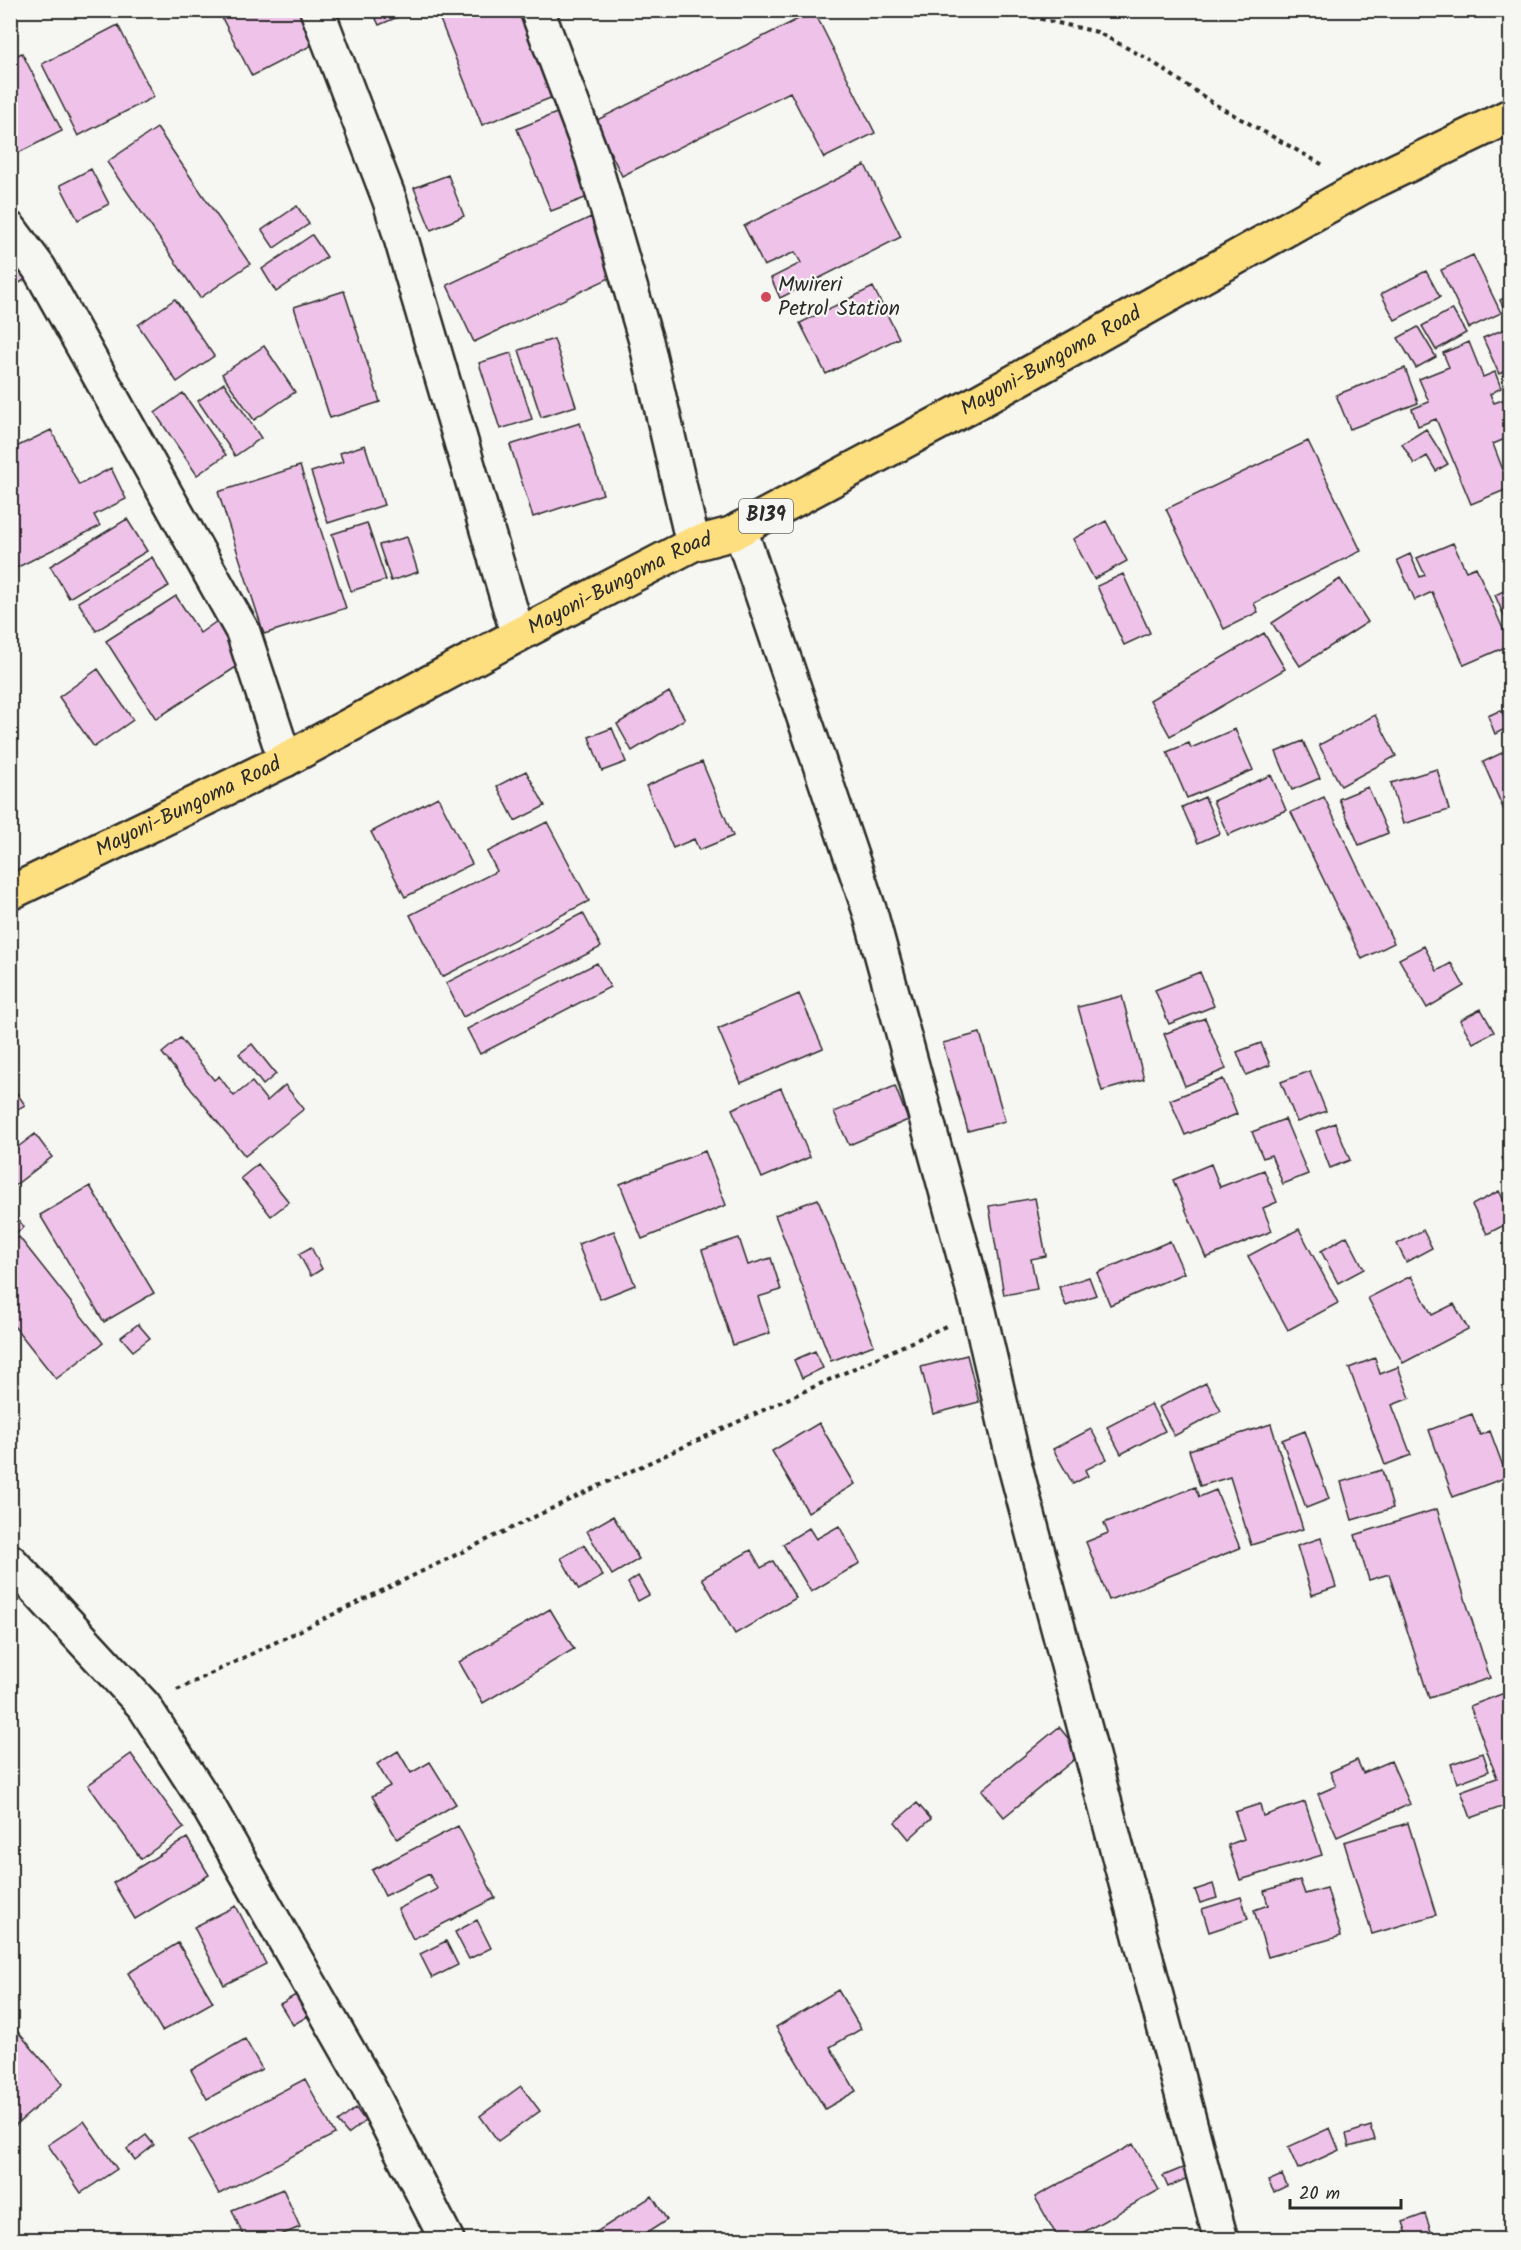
<svg xmlns="http://www.w3.org/2000/svg" width="1521" height="2250" font-family="Kalam,sans-serif">
	<style>
		.building { fill: #efc3e9; stroke: #2b2b2b; stroke-width: 1.5 }
		.lines { fill: none; stroke-linecap: round; stroke-linejoin: round }
		.minor-casing { stroke: #2b2b2b; stroke-width: 38 }
		.major-casing { stroke: #2b2b2b; stroke-width: 38 }
		.path { stroke: #2b2b2b; stroke-width: 4; stroke-dasharray: 4.5 4.5; stroke-linecap: butt }
		.minor { stroke: #f6f6f2; stroke-width: 33 }
		.major { stroke: #fddf80; stroke-width: 33 }
		.poi-dot { fill: #d1495b; stroke: #f6f6f2; stroke-width: 2 }
		.labels { text-anchor: middle; dominant-baseline: central; stroke-width: 4.5; stroke-linejoin: round; paint-order: stroke }
		.shield { fill: #f6f6f2; stroke: #686867; stroke-width: 1.5 }
		.shield-label { font-size: 20px; font-weight: bold; fill: #2b2b2b }
		.poi-label { font-size: 21px; fill: #2b2b2b; stroke: #f6f6f2; text-anchor: start }
		.street-label { font-size: 21px; fill: #2b2b2b; stroke: #f6f6f2 }
	</style>
	<rect width="100%" height="100%" fill="#f6f6f2"/>
	<filter id="ink" filterUnits="userSpaceOnUse"><feTurbulence type="fractalNoise" baseFrequency=".0167" numOctaves="2"/><feDisplacementMap in="SourceGraphic" scale="12" xChannelSelector="R" yChannelSelector="G"/><feConvolveMatrix kernelMatrix="1 2 1 2 8 2 1 2 1" color-interpolation-filters="sRGB"/></filter>
	<g filter="url(#ink)">
		<!-- building -->
		<path class="building" d="M232,10H304L320,41L252,76L221,16Z
			M372,10H414L379,25Z
			M454,10H518L553,97L482,125L439,17Z
			M814,11L875,133L824,158L790,92L622,176L595,121Z
			M118,25L154,97L78,136L42,64Z
			M22,53L62,131L10,157V58Z
			M559,112L593,195L551,211L517,129Z
			M157,128L250,264L200,298L107,162Z
			M865,165L901,237L780,298L771,278L801,263L795,252L764,266L744,226Z
			M91,169L109,204L78,220L60,185Z
			M448,175L464,216L431,230L414,188Z
			M297,206L309,224L274,248L262,230Z
			M591,217L618,274L474,342L447,285Z
			M312,235L327,257L276,292L262,269Z
			M10,240L34,274L10,289Z
			M1473,255L1501,313L1469,328L1441,270Z
			M1426,271L1440,297L1395,320L1381,294Z
			M873,287L899,338L826,374L800,323Z
			M344,291L380,402L330,418L294,307Z
			M1510,295V322L1500,300Z
			M175,299L214,356L177,382L138,325Z
			M1452,309L1466,333L1436,350L1422,326Z
			M1418,327L1436,357L1416,368L1398,338Z
			M1507,328L1510,335V369L1499,374L1483,338Z
			M554,339L576,406L541,417L519,350Z
			M1469,342L1483,377L1495,372L1501,388L1490,394L1494,403L1505,399L1510,413V437L1493,444L1510,488L1471,504L1436,419L1418,426L1412,409L1429,402L1419,379L1449,367L1443,353Z
			M264,346L295,392L254,420L222,374Z
			M511,353L532,419L500,429L479,363Z
			M1405,368L1418,403L1350,429L1336,395Z
			M224,383L261,438L235,456L198,401Z
			M183,393L226,455L197,475L155,413Z
			M580,423L603,494L533,517L510,445Z
			M1426,429L1448,464L1436,471L1427,456L1414,464L1402,444Z
			M51,430L79,485L111,468L126,499L94,515L100,526L10,571V450Z
			M1308,441L1361,551L1254,603L1258,612L1224,629L1166,509Z
			M365,445L384,505L328,523L311,472L343,462L340,453Z
			M300,466L346,608L264,634L218,492Z
			M127,519L147,551L69,598L50,566Z
			M1106,521L1127,561L1094,579L1073,539Z
			M367,523L386,580L351,591L332,534Z
			M407,537L418,572L391,581L379,545Z
			M1453,543L1466,571L1476,567L1510,645L1464,665L1432,592L1415,600L1397,560L1410,554L1420,577L1425,575L1417,558Z
			M152,557L169,586L96,631L78,602Z
			M1123,574L1150,633L1124,645L1097,586Z
			M1340,579L1368,622L1300,666L1272,623Z
			M1510,588V630L1495,595Z
			M176,596L200,633L220,619L247,660L156,719L106,641Z
			M1264,633L1285,669L1170,736L1150,700Z
			M98,669L133,720L94,747L59,697Z
			M669,692L685,719L632,751L617,724Z
			M1501,710L1509,727L1495,734L1488,716Z
			M1375,715L1396,756L1341,786L1319,745Z
			M612,728L626,762L602,771L589,737Z
			M1235,729L1253,770L1187,798L1167,752L1189,743L1191,748Z
			M1303,741L1320,778L1292,790L1276,752Z
			M1510,749V816L1507,817L1483,762Z
			M702,762L733,836L699,850L694,839L673,848L646,786Z
			M1437,769L1449,810L1403,824L1391,783Z
			M526,771L545,806L515,821L497,786Z
			M1271,775L1286,810L1228,835L1213,801Z
			M1368,787L1388,833L1359,845L1339,799Z
			M438,797L472,864L405,897L371,832Z
			M1205,797L1220,833L1198,843L1182,807Z
			M1324,797L1394,943L1362,959L1291,812Z
			M547,822L589,901L442,977L410,915L497,871L487,852Z
			M583,913L601,947L463,1017L446,983Z
			M1424,946L1437,971L1451,963L1464,986L1427,1008L1399,959Z
			M597,963L610,987L480,1054L467,1029Z
			M1200,972L1214,1006L1169,1024L1155,990Z
			M799,994L823,1048L741,1083L718,1029Z
			M1122,996L1144,1079L1102,1091L1078,1007Z
			M1481,1009L1494,1032L1473,1043L1460,1020Z
			M1205,1018L1226,1069L1185,1086L1164,1034Z
			M980,1033L1005,1121L968,1131L943,1043Z
			M180,1038L214,1080L219,1076L234,1096L252,1082L267,1101L285,1085L304,1109L245,1156L162,1053Z
			M1261,1043L1270,1065L1246,1075L1237,1052Z
			M252,1044L276,1074L263,1085L239,1054Z
			M1310,1071L1326,1111L1297,1122L1281,1082Z
			M1223,1079L1237,1114L1185,1135L1170,1100Z
			M10,1083L25,1105L10,1114Z
			M895,1086L908,1120L849,1145L834,1112Z
			M781,1088L810,1157L762,1178L732,1109Z
			M1285,1119L1308,1174L1283,1184L1271,1155L1263,1158L1252,1132Z
			M1335,1123L1350,1160L1330,1168L1316,1131Z
			M35,1134L52,1157L10,1189V1153Z
			M705,1151L726,1205L642,1239L620,1184Z
			M1510,1154V1175L1502,1158Z
			M258,1164L289,1202L271,1216L241,1178Z
			M1211,1164L1220,1187L1264,1170L1277,1202L1263,1208L1272,1231L1206,1258L1173,1180Z
			M90,1186L154,1293L104,1322L40,1215Z
			M1499,1191L1510,1212V1222L1487,1234L1472,1205Z
			M1035,1198L1046,1256L1031,1259L1037,1289L1004,1295L989,1206Z
			M818,1199L874,1345L831,1361L775,1215Z
			M10,1209L24,1227L10,1237Z
			M1299,1229L1338,1303L1288,1330L1248,1256Z
			M1423,1230L1432,1248L1406,1262L1397,1244Z
			M614,1231L635,1285L600,1299L578,1244Z
			M1347,1236L1364,1269L1338,1283L1321,1251Z
			M19,1237L103,1343L56,1379L10,1321V1243Z
			M739,1238L748,1265L771,1258L781,1290L758,1297L770,1333L733,1345L702,1250Z
			M1170,1241L1184,1273L1110,1305L1097,1273Z
			M311,1247L322,1269L311,1276L299,1254Z
			M1411,1276L1432,1315L1454,1304L1468,1329L1403,1363L1368,1298Z
			M1089,1277L1096,1295L1066,1306L1059,1287Z
			M138,1324L150,1338L133,1351L121,1337Z
			M815,1351L823,1368L802,1378L794,1360Z
			M967,1355L979,1402L933,1414L921,1367Z
			M1375,1358L1380,1374L1398,1367L1410,1398L1392,1405L1411,1455L1385,1465L1349,1368Z
			M1206,1383L1221,1411L1174,1436L1159,1407Z
			M1151,1404L1165,1431L1121,1454L1107,1427Z
			M1472,1414L1480,1435L1490,1431L1507,1477L1453,1497L1429,1430Z
			M819,1423L855,1484L808,1512L772,1451Z
			M1271,1424L1303,1529L1251,1545L1230,1477L1200,1486L1189,1450Z
			M1091,1429L1107,1459L1085,1470L1088,1476L1073,1484L1053,1449Z
			M1305,1431L1329,1499L1306,1508L1282,1440Z
			M1382,1470L1393,1508L1352,1520L1341,1482Z
			M1195,1487L1199,1497L1216,1490L1240,1548L1109,1600L1086,1542L1108,1533L1104,1523Z
			M1437,1509L1490,1678L1429,1698L1389,1574L1369,1580L1355,1535Z
			M613,1516L639,1559L612,1575L587,1531Z
			M839,1526L860,1563L811,1592L783,1544L809,1528L816,1539Z
			M1321,1538L1336,1587L1312,1595L1297,1546Z
			M584,1545L603,1576L579,1590L561,1558Z
			M751,1550L761,1568L773,1561L796,1598L735,1634L702,1578Z
			M638,1576L649,1595L638,1601L628,1583Z
			M550,1609L574,1649L483,1703L459,1662Z
			M1507,1692L1510,1700V1804L1471,1818L1461,1791L1497,1778L1470,1706Z
			M1059,1727L1081,1754L1004,1817L982,1790Z
			M398,1751L411,1773L430,1762L456,1804L397,1839L372,1796L390,1786L377,1764Z
			M1483,1753L1489,1771L1457,1783L1451,1764Z
			M131,1754L184,1828L141,1859L88,1785Z
			M1357,1760L1363,1773L1391,1761L1410,1804L1337,1837L1318,1794L1336,1786L1330,1772Z
			M1305,1802L1322,1855L1240,1880L1228,1845L1244,1839L1235,1812L1260,1804L1263,1816Z
			M917,1803L931,1819L909,1839L895,1822Z
			M1408,1823L1436,1915L1372,1934L1344,1842Z
			M458,1826L495,1898L413,1939L398,1909L437,1889L429,1874L385,1896L372,1870Z
			M187,1838L209,1875L135,1919L113,1883Z
			M1300,1880L1305,1894L1327,1888L1341,1936L1268,1957L1254,1910L1268,1905L1264,1891Z
			M1213,1884L1217,1898L1200,1903L1195,1890Z
			M1241,1897L1248,1919L1209,1932L1202,1909Z
			M236,1906L266,1964L224,1985L194,1927Z
			M477,1920L491,1948L469,1959L455,1932Z
			M446,1941L458,1965L432,1978L420,1954Z
			M178,1943L213,2002L162,2031L128,1973Z
			M838,1990L861,2029L830,2047L856,2091L825,2109L776,2027Z
			M301,1992L313,2013L293,2025L280,2004Z
			M17,2031L63,2084L10,2130V2037Z
			M245,2039L262,2069L207,2099L191,2070Z
			M305,2079L335,2134L219,2194L189,2140Z
			M521,2086L540,2111L498,2141L480,2116Z
			M356,2108L365,2121L348,2134L338,2122Z
			M84,2121L117,2169L81,2193L48,2145Z
			M1371,2126L1375,2140L1349,2147L1346,2134Z
			M1330,2128L1339,2150L1298,2169L1288,2147Z
			M146,2135L154,2145L135,2160L127,2149Z
			M1133,2144L1159,2190L1070,2240H1059L1035,2197Z
			M1185,2167L1190,2177L1168,2187L1163,2176Z
			M1282,2175L1287,2186L1274,2192L1268,2181Z
			M283,2189L300,2227L269,2240H245L232,2210Z
			M652,2196L667,2220L636,2240H584Z
			M1425,2214L1434,2240H1409L1403,2222Z"/>
		<g class="lines">
			<defs>
				<path id="minor" d="M317,10L390,201L518,635
					M537,10L592,156L646,341L693,544
					M10,229L39,268L243,632L285,760
					M740,529L870,912L979,1311L1015,1466L1221,2240
					M10,1561L144,1706L207,1804L368,2086L447,2240"/>
				<g id="major">
					<path id="s1" d="M10,893L285,760L518,635L693,544L731,534L740,529L978,402L1362,187L1510,116"/>
				</g>
			</defs>
			<!-- minor casing -->
			<use href="#minor" class="minor-casing"/>
			<!-- major casing -->
			<use href="#major" class="major-casing"/>
			<!-- path -->
			<path class="path" d="M1015,10L1028,16L1097,32L1148,59L1216,105L1325,166
				M177,1690L592,1489L946,1326"/>
			<!-- minor -->
			<use href="#minor" class="minor"/>
			<!-- major -->
			<use href="#major" class="major"/>
		</g>
	</g>
	<!-- markers -->
	<circle class="poi-dot" cx="766" cy="297" r="6"/>
	<g class="labels">
		<!-- shield labels -->
		<rect class="shield" x="739" y="499" width="54" height="34" rx="4.5"/>
		<g class="shield-label">
			<text x="766" y="516">B139</text>
		</g>
		<!-- poi labels -->
		<g class="poi-label">
			<text x="778" y="285">Mwireri<tspan x="778" dy="24">Petrol Station</tspan></text>
		</g>
		<!-- street labels -->
		<g class="street-label">
			<text stroke="none"><textPath href="#s1" startOffset="1170">Mayoni-Bungoma Road</textPath></text>
			<text stroke="none"><textPath href="#s1" startOffset="684">Mayoni-Bungoma Road</textPath></text>
			<text stroke="none"><textPath href="#s1" startOffset="198">Mayoni-Bungoma Road</textPath></text>
		</g>
	</g>
	<!-- margin -->
	<rect width="1521" height="2250" fill="none" stroke="#f6f6f2" stroke-width="36"/>
	<rect x="18" y="18" width="1485" height="2214" fill="none" stroke="#2b2b2b" stroke-width="2" filter="url(#ink)"/>
	<!-- scale -->
	<path d="M1290 2199v9h111v-9" fill="none" stroke="#2b2b2b" stroke-width="3"/>
	<text x="1299" y="2199" font-size="18" fill="#2b2b2b" stroke="#f6f6f2" stroke-width="4.5" paint-order="stroke">20 m</text>
</svg>
